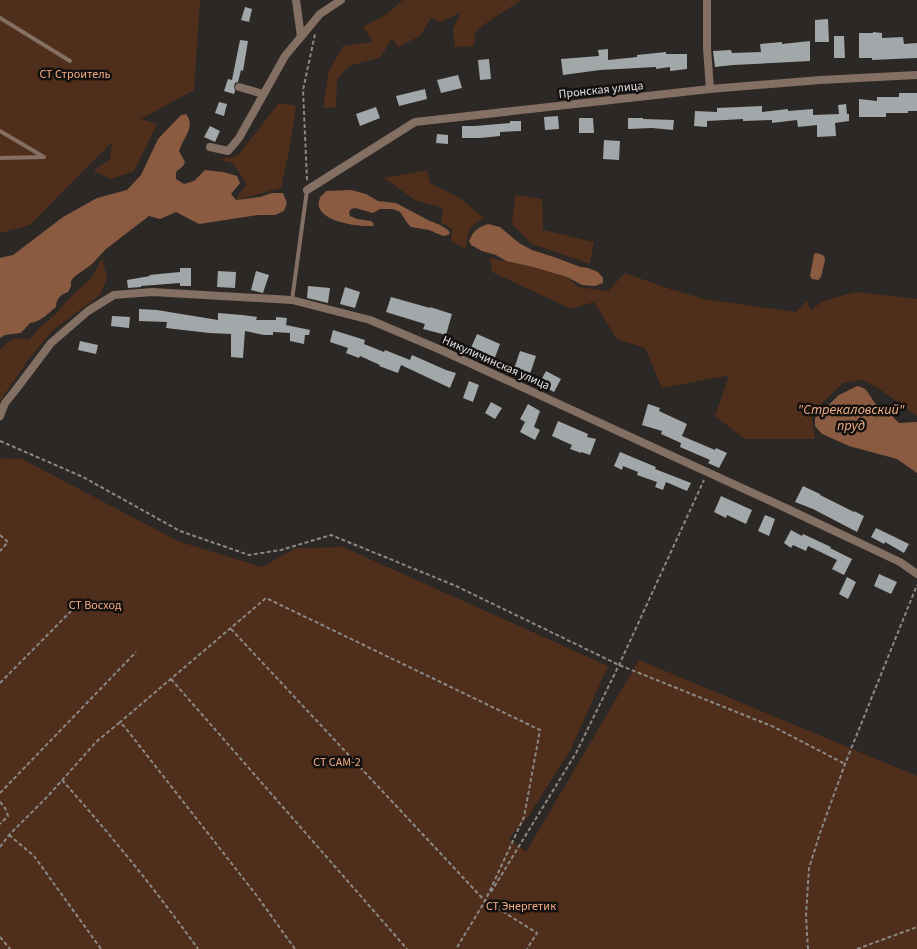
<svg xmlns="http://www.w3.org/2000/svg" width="917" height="949" font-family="'Source Sans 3',sans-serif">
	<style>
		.green { fill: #4f2e1b }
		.water { fill: #8a5b41 }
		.building { fill: #a2a7a9 }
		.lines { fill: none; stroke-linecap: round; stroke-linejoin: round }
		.path { stroke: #8b8886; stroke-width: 2; stroke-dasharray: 4 2.5; stroke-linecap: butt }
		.service { stroke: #846f63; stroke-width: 4 }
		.minor { stroke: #846f63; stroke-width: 8 }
		.labels { text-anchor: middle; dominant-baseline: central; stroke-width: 5; stroke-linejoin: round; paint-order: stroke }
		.park-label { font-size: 12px; fill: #f4ab82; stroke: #131110 }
		.street-label { font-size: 12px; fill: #e4e1e0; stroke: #131110 }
		.water-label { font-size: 14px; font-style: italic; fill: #f5ac83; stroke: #131110 }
	</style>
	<rect width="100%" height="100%" fill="#2c2826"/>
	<!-- green -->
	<path class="green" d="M0,0H200L194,90L141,119L157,124L134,171L111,179L93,171L110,159L112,142L30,225L0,233Z
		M403,0H521L482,26L475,34L474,46L455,47L453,29L461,12L441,22L431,18L420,36L398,47L392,38L381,57L349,66L337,79L336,107L323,108L329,71L343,46L373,42L363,27L387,14Z
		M279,103L296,106L290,146L281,188L236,200L241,191L247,184L233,163L219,160L238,155Z
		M427,170L430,183L460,198L484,218C468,226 468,232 466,249L451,241L452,229L441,222L443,208L415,200L384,178Z
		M515,195L542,199L543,230L594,242L590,264L532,244L512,224Z
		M102,258L107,278L100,295L52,331L26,363L0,401V349L14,338L29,340L38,329L55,315L65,303L93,276Z
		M490,258L533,267L567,277L578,287L608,291L625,273L667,288L704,299L796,312L807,301L811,310L823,301L855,292L917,299V416L878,388L864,380L843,383L825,400L812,418L815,439H745L715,416L729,376L719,377L662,388L645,348L617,339L594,302L571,309L492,272Z
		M0,458L22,459L178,541L262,567L296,548L343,547L608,666L570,751L526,820L509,838L526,852L639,660L917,776V949H0Z"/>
	<!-- water -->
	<path class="water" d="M186,114C196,127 183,138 179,151L185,162L183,166L176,172V179L184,184L194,181L205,170L223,172L237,176L240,183L231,194L236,200L260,197L272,193H283L287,203L284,211L275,215H258L199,224L176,212L160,219L149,216L106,249L92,264L74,277L71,281V286L68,292C60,295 56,299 56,307C48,313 41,322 30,323L21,333L5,335L0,338V258L13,255L63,217L97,198L127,190L141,175L158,139L181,115Z
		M351,190L366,194L378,201L396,203L428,220L440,225L448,230L450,233L448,235L443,236L429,230L411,227L408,224L400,212L393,209H380L373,213L355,208L351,209L349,212L350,216L357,219L371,221L374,224L373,226C359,227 310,221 320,198C321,195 324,194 326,191Z
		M488,224L500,227L519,243L532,250L557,258L580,267L588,268L598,272L603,278V283L595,286L582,285L567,277L533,267L506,261L496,255L482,251L471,245L469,241C474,230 477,228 488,224Z
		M816,253C820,254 825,254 825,260L821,277L818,280L812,279L810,276L814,254Z
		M857,386C859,386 863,388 865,389C873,397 873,408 887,407L890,410L893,417L899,423L917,422V473L897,459L849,446L822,434L815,426V418L839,395Z"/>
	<!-- building -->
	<path class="building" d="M245,7L252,9L249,22L241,20Z
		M828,19L829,42H815V20Z
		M873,32L882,33V38L903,37L904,44L917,43V58L872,60V58H859V33H873Z
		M834,36H844L845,58H834Z
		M240,40L248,41L243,71L241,70L238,82L235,83L234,86L235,91L234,94L224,91L228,79L232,80Z
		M810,41V61L733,65L715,67L713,51L731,50L732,53L761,52L760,44L782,42V44Z
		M608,49V60L637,57V55L666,52V54H687V69L670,71V67L656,69V67L600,70L563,75L561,59L599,56L598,50Z
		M489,59L491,79L480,80L478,60Z
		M458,75L462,88L441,93L437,80Z
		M425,89L427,99L399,106L396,96Z
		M899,93H917V111H908V113H886V117H859V99L877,101V97H899Z
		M219,102L227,104L224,116L215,113Z
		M846,104L847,114H849V121L835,123L836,136L817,137V125L798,127L797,120L772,123V120L743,121V119L707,121V127L694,126L695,111L717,112V108L762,106V112L788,109V111L813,109V115L839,114L838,105Z
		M376,107L380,118L360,126L356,114Z
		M558,116L559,129L545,130L544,117Z
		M579,118H593L594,133H579Z
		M628,118H643V119L674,120L673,130L652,128L628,129Z
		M510,121H521V131L500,132V136L480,138H462V126H475L510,123Z
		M210,126L220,131L215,142L204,137Z
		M437,134L448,135V144L436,143Z
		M604,140L620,141L619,160L603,159Z
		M180,268H191V286H180V283L141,286V287L128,288L127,280L150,276L149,275L180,272Z
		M218,271L236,272L235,288L217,287Z
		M256,271L269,275L263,293L251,290Z
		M308,286L330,288L328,303L307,298Z
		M345,287L360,292L355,308L340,304Z
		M391,297L430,308V307L452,314L446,335L423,329L425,324L386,312Z
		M139,309L157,310L218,320V313L242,315L257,317L256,320H276V317L287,318L286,325L310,330L309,335H305L304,344L290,341V333L273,332V335H264L245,331L243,358L231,357V334L209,333L166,328L167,322L139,321Z
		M112,316L130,317L129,328L111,326Z
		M333,330L365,340L364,344L384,352L385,350L410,360L412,355L446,370L456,373L450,388L401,365L398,373L379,366L380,365L360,356L359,358L346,353L348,348L330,342Z
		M477,334L500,344L494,360L470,350Z
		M80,341L98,345L96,354L78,350Z
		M520,351L536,356L530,374L514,369Z
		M546,371L561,379L554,392L539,384Z
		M469,381L479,385L473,402L463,398Z
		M491,402L502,408L495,419L485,413Z
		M528,404L540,411L534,427L540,430L535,440L520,432L525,422L520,419Z
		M648,404L660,408L659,411L687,424L682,436L715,450L716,448L727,453L719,468L708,463L710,460L680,447L681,443L661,434L662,431L642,425Z
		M558,421L588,434L587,437L596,439L590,455L581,452V453L570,449L572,445L552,436Z
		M620,452L656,467L655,469L691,483L687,491L666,482L663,490L655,487L657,482L637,475L638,472L623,466L622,470L614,466Z
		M803,486L820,494V495L854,512V511L864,516L857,532L813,509L795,502Z
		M721,496L752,510L746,524L727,515L726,518L714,512Z
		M765,515L775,519L769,536L758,531Z
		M876,528L909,544L904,553L885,542L884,544L871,537Z
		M791,530L802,536L803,534L831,547L830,548L852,559L844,575L832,569L837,560L808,546L806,551L793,545L791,548L784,543Z
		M879,574L897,582L891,594L874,586Z
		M847,577L856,582L848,599L839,594Z"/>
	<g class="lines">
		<!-- path -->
		<path class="path" d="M307,180L303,90L315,34
			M0,441L83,477L180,531L249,555L281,550L331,535L456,586L619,665L774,727L845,764
			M0,535L8,542L0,551
			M231,629L485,901
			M171,679L407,949
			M0,683L78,604
			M119,723L266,598L540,730L524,817L485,901L456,949
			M62,780C110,834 156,890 198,949
			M0,793L136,652
			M0,802L5,808L8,816L0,824
			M9,835L34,856L101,949
			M0,847L9,835L48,796L96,742L119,723L124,726L257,896L295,949
			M491,892L576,753L619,665L704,480
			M486,901L537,933L527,949
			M0,937L10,949
			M808,949L806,916L809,868L820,833L845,764L917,585
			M857,949L917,927"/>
		<!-- service -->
		<path class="service" d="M0,18L70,61
			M0,131L44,157
			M0,158L44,157
			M292,300L307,190"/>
		<!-- minor -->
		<path class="minor" d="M296,0L301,37
			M707,0V48L710,89
			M239,87L263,94
			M210,147L228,151L239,138L285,56L320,14L341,0
			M307,190L415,122L710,89L820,80L917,75
			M0,416L5,403L14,392L51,343L88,311L114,295L152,292L292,300L370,320L441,350L790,510L900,562L917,574"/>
	</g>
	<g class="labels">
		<!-- park labels -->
		<g class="park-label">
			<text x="75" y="74">СТ Строитель</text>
			<text x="95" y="605">СТ Восход</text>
			<text x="337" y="762">СТ САМ-2</text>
			<text x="521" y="906">СТ Энергетик</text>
		</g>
		<!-- street labels -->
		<g class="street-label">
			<text transform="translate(601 90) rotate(-6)">Пронская улица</text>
			<text transform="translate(496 363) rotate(24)">Никуличинская улица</text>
		</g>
		<!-- water labels -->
		<g class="water-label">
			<text x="851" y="410">"Стрекаловский"<tspan x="851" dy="16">пруд</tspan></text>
		</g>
	</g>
</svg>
